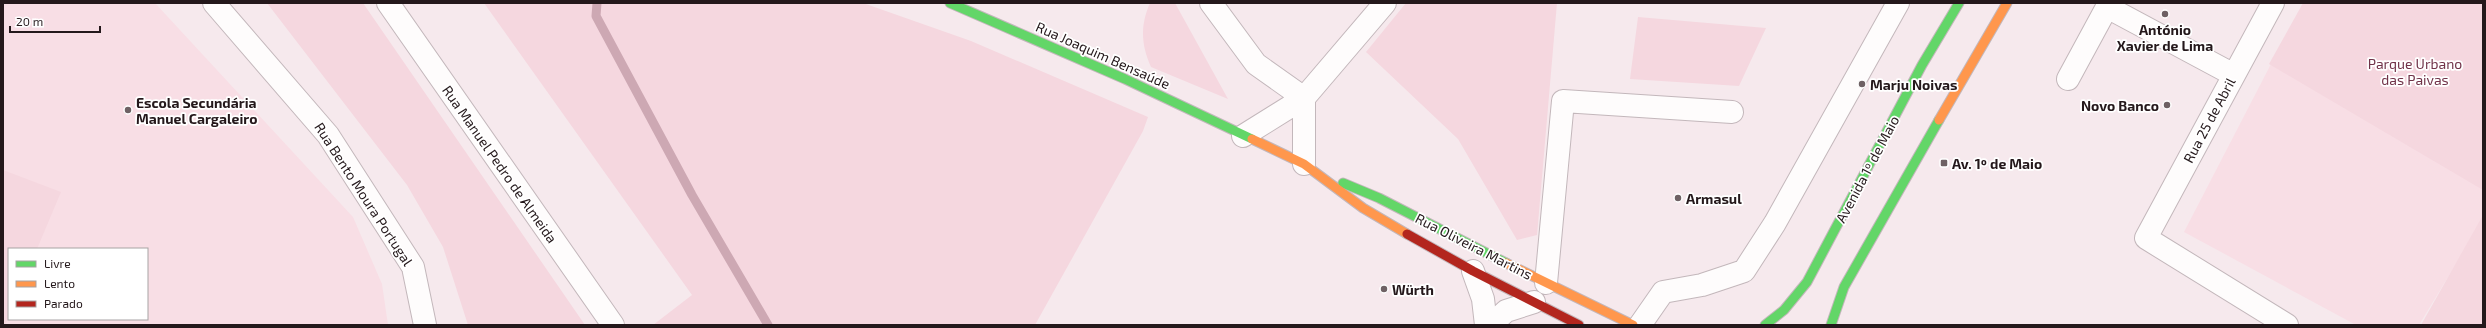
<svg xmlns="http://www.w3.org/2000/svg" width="2486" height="328" font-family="'Exo 2',sans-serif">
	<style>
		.built { fill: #f8dee5; fill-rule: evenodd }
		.green { fill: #f5d7df }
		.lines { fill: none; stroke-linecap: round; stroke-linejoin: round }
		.stream { stroke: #cda8b3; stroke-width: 9 }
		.street-casing { stroke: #c3b7bb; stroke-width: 24 }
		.fast-casing { stroke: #c3b7bb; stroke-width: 11 }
		.slow-casing { stroke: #c3b7bb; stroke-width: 11 }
		.jam-casing { stroke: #c3b7bb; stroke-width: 11 }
		.street { stroke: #fefcfc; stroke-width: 22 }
		.fast { stroke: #63d668; stroke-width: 9 }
		.slow { stroke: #ff974d; stroke-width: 9 }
		.jam { stroke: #b3261e; stroke-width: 9 }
		.poi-dot { fill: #6e6164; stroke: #fff; stroke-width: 1.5 }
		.labels { text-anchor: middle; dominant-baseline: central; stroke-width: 3.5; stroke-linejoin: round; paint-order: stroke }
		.poi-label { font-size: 14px; font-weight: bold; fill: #24181b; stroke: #fff; text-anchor: start }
		.street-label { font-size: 14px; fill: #24181b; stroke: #fff }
		.park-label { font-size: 14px; fill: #713349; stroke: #fff }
	</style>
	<rect width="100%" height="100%" fill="#f6e9ed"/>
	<!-- built -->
	<path class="built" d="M3,3H155L353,217L382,284L388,325H3ZM9,249H147V319H9Z
		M2271,64L2483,184V219L2419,325H2356L2184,232Z"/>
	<!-- green -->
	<path class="green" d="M267,3H363L585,325H468L443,247L407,185Z
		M484,3H863L971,41L1148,117L1143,131L1035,325H653L692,295Z
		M1150,3H1175L1228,99L1151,67C1141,44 1140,26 1150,3Z
		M1406,3H1557L1537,235L1517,240L1458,139L1366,52Z
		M2303,3H2483V190L2269,64Z
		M1638,17L1766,28L1739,86L1630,79Z
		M3,170L61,192L37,249H9V316L5,325H3Z
		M2483,215V325H2421Z"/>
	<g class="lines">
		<!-- stream -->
		<path class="stream" d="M597,3L596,16L692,195L768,325"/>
		<defs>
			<path id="street" d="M214,3L328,135L413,267L425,325
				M388,3L613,325
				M1211,3L1256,64L1304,98
				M2273,3L2146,238L2287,325
				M2068,79L2107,7L2234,75
				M1304,98V164
				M1243,136L1304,98L1385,3
				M1473,271L1483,299L1486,325
				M1546,283L1563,101L1732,112
				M1491,325L1506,311L1534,302
				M1640,325L1663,292L1702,285L1744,271L1775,223L1898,3"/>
			<path id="fast" d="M950,3L1125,79L1252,139
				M1343,183L1379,198L1506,263
				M1765,325L1784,310L1807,282L1922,65L1959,3
				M1831,325L1844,287L1939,120"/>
			<path id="slow" d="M1939,120L2007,3
				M1252,139L1304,164L1363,208L1407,234
				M1506,263L1633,325"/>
			<path id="jam" d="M1407,234L1473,271L1579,325"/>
		</defs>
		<!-- street casing -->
		<use href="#street" class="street-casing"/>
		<!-- fast casing -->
		<use href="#fast" class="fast-casing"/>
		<!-- slow casing -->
		<use href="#slow" class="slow-casing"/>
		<!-- jam casing -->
		<use href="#jam" class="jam-casing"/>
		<!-- street -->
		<use href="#street" class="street"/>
		<!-- fast -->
		<use href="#fast" class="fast"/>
		<!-- slow -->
		<use href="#slow" class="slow"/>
		<!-- jam -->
		<use href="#jam" class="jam"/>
	</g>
	<!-- markers -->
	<g class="poi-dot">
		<circle cx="2165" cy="14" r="4"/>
		<circle cx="1862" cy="84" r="4"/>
		<circle cx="2167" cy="105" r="4"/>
		<circle cx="128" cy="110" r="4"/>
		<rect x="1940" y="159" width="8" height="8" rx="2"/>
		<circle cx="1678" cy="198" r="4"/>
		<circle cx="1384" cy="289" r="4"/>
	</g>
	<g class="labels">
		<!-- poi labels -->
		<g class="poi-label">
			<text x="2165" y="29" text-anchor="middle">António<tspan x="2165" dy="16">Xavier de Lima</tspan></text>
			<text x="1870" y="84">Marju Noivas</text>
			<text x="136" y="102">Escola Secundária<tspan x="136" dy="16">Manuel Cargaleiro</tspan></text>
			<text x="2159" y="105" text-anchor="end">Novo Banco</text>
			<text x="1952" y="163">Av. 1º de Maio</text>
			<text x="1686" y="198">Armasul</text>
			<text x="1392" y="289">Würth</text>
		</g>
		<!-- street labels -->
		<g class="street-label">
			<text transform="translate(1103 55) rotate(24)">Rua Joaquim Bensaúde</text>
			<text transform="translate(2209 120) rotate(-62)">Rua 25 de Abril</text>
			<text transform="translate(500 164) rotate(55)">Rua Manuel Pedro de Almeida</text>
			<text transform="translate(1867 169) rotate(-62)">Avenida 1º de Maio</text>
			<text transform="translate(364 194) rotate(57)">Rua Bento Moura Portugal</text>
			<text transform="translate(1474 246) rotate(27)">Rua Oliveira Martins</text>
		</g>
		<!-- park labels -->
		<g class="park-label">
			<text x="2415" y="63">Parque Urbano<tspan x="2415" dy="16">das Paivas</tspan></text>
		</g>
	</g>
	<!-- border -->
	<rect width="2486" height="328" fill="none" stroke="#24181b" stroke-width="8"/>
	<!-- legend -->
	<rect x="8" y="248" width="140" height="72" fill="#ffffff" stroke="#a7a3a4"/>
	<rect x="16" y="261" width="20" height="6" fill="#63d668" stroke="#a7a3a4"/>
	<text x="44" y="268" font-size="12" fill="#24181b">Livre</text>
	<rect x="16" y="281" width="20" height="6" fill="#ff974d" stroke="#a7a3a4"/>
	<text x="44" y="288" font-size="12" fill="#24181b">Lento</text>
	<rect x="16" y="301" width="20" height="6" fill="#b3261e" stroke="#a7a3a4"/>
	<text x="44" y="308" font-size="12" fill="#24181b">Parado</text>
	<!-- scale -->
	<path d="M10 26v6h90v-6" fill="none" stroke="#24181b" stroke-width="2"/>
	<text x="16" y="26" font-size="12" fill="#24181b" stroke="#ffffff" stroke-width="3" paint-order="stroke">20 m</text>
</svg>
